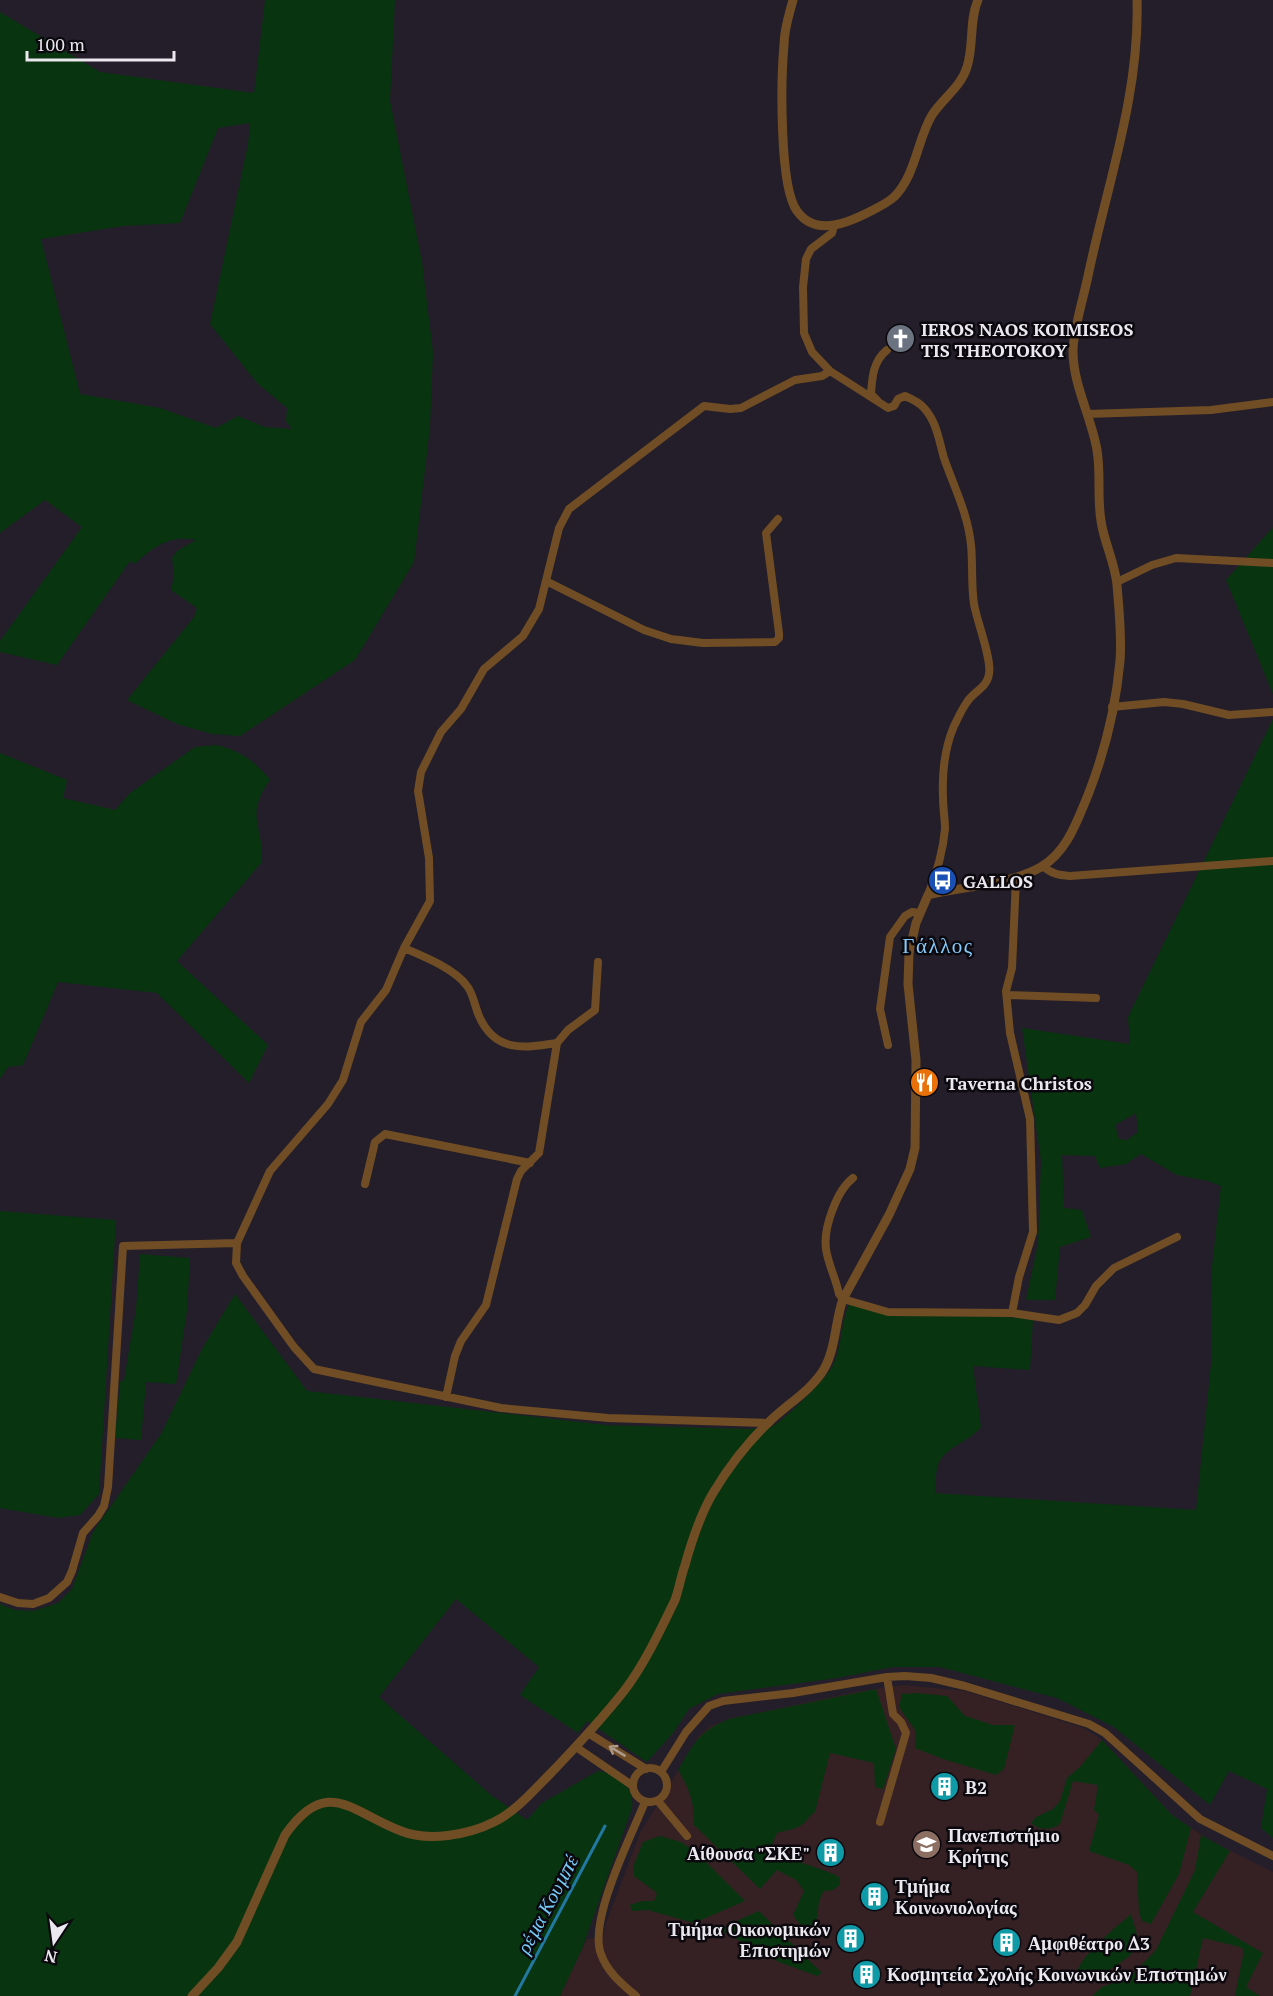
<svg xmlns="http://www.w3.org/2000/svg" width="1273" height="1996" font-family="'PT Serif',serif">
	<style>
		.education { fill: #352124 }
		.green { fill: #093410; fill-rule: evenodd }
		.lines { fill: none; stroke-linecap: round; stroke-linejoin: round }
		.stream { stroke: #2178a1; stroke-width: 3 }
		.minor { stroke: #704d25; stroke-width: 8 }
		.tertiary { stroke: #704d25; stroke-width: 9 }
		.oneway { stroke: #ae9a8a }
		.labels { text-anchor: middle; dominant-baseline: central; stroke-width: 5; stroke-linejoin: round; paint-order: stroke }
		.poi-label { font-size: 18px; font-weight: bold; fill: #ebe8f0; stroke: #0b090e; text-anchor: start }
		.water-label { font-size: 20px; font-style: italic; fill: #75c9f8; stroke: #0b090e }
		.quarter-label { font-size: 21px; letter-spacing: 1.5px; fill: #85ccfe; stroke: #0b090e }
	</style>
	<rect width="100%" height="100%" fill="#231e29"/>
	<!-- education -->
	<path class="education" d="M902,1685L965,1691L1084,1728L1102,1740L1172,1815L1209,1840L1273,1872V1996H560L587,1939L603,1938L606,1923L640,1833L699,1736L711,1726L729,1719L855,1692Z"/>
	<!-- green -->
	<path class="green" d="M265,0H395L390,101L422,262L433,352L430,427L414,562L355,660L240,736L212,734L177,724L127,700L194,617L197,608L171,590L174,576L172,558L177,551L196,540C170,535 153,547 135,564L130,561L57,665L0,652V641L82,527L45,500L0,533V12L100,72L254,93ZM250,123L248,144L210,324L257,383L287,408L286,421L292,429L265,427L238,416L216,428L160,408L80,394L41,239L123,226L180,223L218,128Z
		M1273,527V694L1226,580Z
		M1273,719V1838L1261,1828L1267,1789L1229,1771L1210,1805L1114,1727L1057,1698L940,1667H893L837,1678L718,1694L689,1709L673,1733L647,1762L587,1721L578,1733L520,1695L539,1667L456,1599L379,1697L491,1795L527,1820L542,1803L598,1771C618,1774 635,1787 632,1808L582,1949L560,1996H0V1604L15,1610L33,1611L58,1603L72,1589L93,1532L161,1434L202,1349L235,1294L307,1391L606,1425L750,1429C757,1428 767,1429 773,1426C786,1418 829,1377 834,1363C842,1344 841,1323 849,1304L891,1314L976,1315L1033,1319L1030,1370L973,1366L981,1427C969,1443 940,1448 937,1469C935,1477 936,1485 935,1493L1196,1510L1211,1364L1212,1266L1221,1186L1208,1181L1177,1175L1141,1154L1126,1164L1100,1168L1095,1156L1062,1155L1064,1208L1082,1210L1091,1237L1060,1247L1055,1300H1026L1038,1243L1041,1161L1022,1028L1130,1044L1128,1017ZM1136,1113L1138,1132L1127,1140L1119,1139L1115,1125Z
		M216,745C241,751 254,760 270,780C244,816 264,825 262,862L177,961L268,1045L249,1083L157,993L58,982L23,1065L8,1067L0,1079V753L67,780L63,798L115,810L130,793L195,747Z
		M0,1211L116,1220L99,1494L80,1515L58,1518L0,1508Z
		M140,1254L190,1258L187,1310L176,1384L146,1382L141,1440L115,1438L120,1382L124,1380L136,1309Z
		M876,1689L896,1749L883,1789L875,1787L874,1763L830,1753L815,1812C810,1815 809,1818 805,1822C797,1830 786,1830 777,1833L772,1844C789,1864 817,1865 839,1877L840,1885L833,1890L824,1891C814,1906 822,1919 810,1933L799,1923L793,1915L804,1891L796,1880L777,1870L760,1889L694,1825C694,1801 690,1790 678,1770C695,1742 698,1732 729,1719Z
		M917,1693L947,1696L965,1716L993,1725H1015L1004,1769L996,1775L943,1759L915,1748V1730L899,1707L902,1694Z
		M1102,1740L1172,1815L1191,1828L1179,1874L1151,1924L1142,1921L1139,1913L1137,1872L1129,1865L1089,1851L1099,1815L1094,1810L1098,1785L1073,1781L1060,1824C1051,1830 1040,1831 1031,1823L1036,1817L1053,1809L1060,1801L1067,1778L1080,1767Z
		M1201,1835L1230,1851L1193,1912L1263,1953L1246,1987L1260,1996H1235L1244,1950L1240,1947L1203,1938L1190,1996H1092L1102,1987L1130,1977L1156,1950L1195,1870Z
		M660,1836L681,1842L696,1852L745,1901L694,1923L648,1910L632,1911L630,1905L642,1901H654L657,1893L634,1876L633,1867L643,1842Z
		M759,1911L822,1973L817,1976L779,1962L718,1929Z
		M1131,1914L1140,1945L1127,1958L1105,1973L1104,1971L1076,1983C1069,1963 1117,1927 1131,1914Z"/>
	<g class="lines">
		<!-- stream -->
		<path class="stream" d="M515,1996L605,1826"/>
		<!-- minor -->
		<path class="minor" d="M834,226L832,233L811,249L806,259L803,287L804,333L812,352L830,371L888,408L894,406L898,399L905,396C912,399 919,402 924,408C937,422 939,441 944,458C954,487 968,514 971,545C973,565 971,584 974,604C977,622 992,659 989,674C987,688 974,691 967,702C962,709 958,718 954,726C945,747 942,774 943,797C943,808 945,819 945,829C943,851 936,875 928,895
			M877,400L871,394C872,378 873,361 887,350
			M1087,414L1211,410L1273,402
			M546,581L644,630L671,639L703,643L775,642L779,638V633L766,533L778,519
			M1117,582L1152,565L1176,558L1273,563
			M1112,707L1164,702L1183,704L1229,715L1273,712
			M1043,866C1051,874 1059,875 1070,876L1273,861
			M404,948L430,901L429,858L418,791L421,772L441,732L461,709L484,669L523,636L539,609L559,528L569,509L704,406L730,409L741,408L795,380L822,376L830,371
			M1007,995L1096,998
			M557,1043C524,1048 495,1053 479,1016C475,1007 473,993 467,986C455,969 423,956 404,948L386,990L361,1022L343,1080L328,1104L270,1171L237,1243L236,1263L243,1276L294,1347L314,1369L501,1408L608,1418L768,1423
			M888,1045L880,1009L890,937L905,916L912,912L920,913
			M853,1178C837,1190 823,1228 826,1249C828,1264 836,1279 839,1294L843,1299L888,1312L1012,1313L1059,1320L1077,1313L1085,1305L1096,1286L1114,1268L1177,1237
			M365,1184L375,1142L385,1134L530,1163
			M1012,1313L1019,1277L1033,1232L1030,1119L1010,1033L1006,991L1012,968L1016,879
			M446,1397L455,1356L461,1341L486,1305L517,1179L521,1171L539,1153L557,1043L568,1030L595,1010L598,962
			M0,1597L18,1603L33,1604L49,1598L67,1582L72,1571L83,1533L98,1516L104,1506L108,1487L123,1246L237,1243
			M588,1733L646,1769
			M576,1747L633,1786
			M633 1785a17 17 0 1 1 34 0a17 17 0 1 1-34 0Z
			M661,1772L686,1732L709,1706L723,1701L793,1693L887,1677L905,1676L931,1678L965,1686L1089,1724L1105,1733L1200,1819L1273,1856
			M658,1801L687,1836
			M880,1822L906,1733L901,1722L893,1714L887,1677
			M636,1996C622,1984 607,1972 601,1954C588,1921 631,1836 645,1802"/>
		<!-- tertiary -->
		<path class="tertiary" d="M793,0C789,15 784,29 784,45C781,78 779,187 797,211C809,228 828,228 846,222C858,218 885,205 894,197C916,175 917,140 932,115C943,98 961,87 967,67C974,46 969,20 978,0
			M192,1996L218,1968L237,1942L285,1835C327,1775 351,1812 401,1831C428,1842 468,1835 494,1822C515,1812 532,1792 549,1775C575,1748 601,1720 624,1691C644,1665 661,1629 675,1600C679,1589 681,1576 685,1565C692,1540 700,1515 713,1493C728,1468 748,1442 769,1422C786,1405 812,1390 824,1369C836,1348 835,1321 843,1299L889,1215L910,1169L915,1148L916,1060L908,984L909,953L916,923L928,895C965,886 1009,885 1041,867C1067,852 1077,821 1088,795C1104,754 1116,706 1120,661C1122,637 1119,609 1117,585C1115,563 1104,542 1101,521C1097,497 1101,473 1097,450C1091,416 1073,385 1073,351C1073,331 1084,296 1088,276C1107,185 1140,94 1137,0"/>
	</g>
	<!-- one-way arrows -->
	<defs><path id="oneway-shaft" d="M-6 0H5M1.5-3L5.5 0L1.5 3" fill="none" stroke-width="1.6" stroke-linecap="round" stroke-linejoin="round" transform="scale(1.5)"/></defs>
	<use class="oneway" href="#oneway-shaft" transform="translate(617 1751) rotate(-149)"/>
	<!-- icons -->
	<defs>
		<symbol id="church-disc" viewBox="-11 -11 22 22"><circle r="9.5" fill="#6b7280" stroke="#0b090e"/><path d="M-1.2-6h2.4v3.5h3.3v2.4h-3.3V6h-2.4V-.1h-3.3v-2.4h3.3Z" fill="#fff"/></symbol>
		<symbol id="bus-disc" viewBox="-11 -11 22 22"><circle r="9.5" fill="#1a4fb4" stroke="#0b090e"/><path d="M-5-6H5V4H4V6H2V4H-2V6H-4V4H-5ZM-3.5-4V0h7V-4ZM-3.5 1.2v1.5H-2V1.2ZM2 1.2v1.5H3.5V1.2Z" fill="#fff"/></symbol>
		<symbol id="restaurant-disc" viewBox="-11 -11 22 22"><circle r="9.5" fill="#e8710a" stroke="#0b090e"/><path d="M-5-6h1v4h1v-4h1v4h1v-4h1v5L-1.5 .5V6h-2V.5L-5-1ZM5-6V6H3V1.5H1.5Q1.5-4 5-6Z" fill="#fff"/></symbol>
		<symbol id="building-disc" viewBox="-11 -11 22 22"><circle r="9.5" fill="#0f9aa8" stroke="#0b090e"/><path d="M-4-6H4V6H1V3H-1V6H-4ZM-2.5-4.3h1.7v1.8h-1.7ZM.8-4.3h1.7v1.8H.8ZM-2.5-1h1.7V.8h-1.7ZM.8-1h1.7V.8H.8Z" fill="#fff"/></symbol>
		<symbol id="university-disc" viewBox="-11 -11 22 22"><circle r="9.5" fill="#8d6e63" stroke="#0b090e"/><path d="M0-5L7-2L0 1L-7-2ZM-4 1L0 2.5L4 1V4Q0 6-4 4Z" fill="#fff"/></symbol>
	</defs>
	<g fill-rule="evenodd">
		<use href="#church-disc" x="884" y="322" width="33" height="33"/>
		<use href="#bus-disc" x="926" y="864" width="33" height="33"/>
		<use href="#restaurant-disc" x="908" y="1066" width="33" height="33"/>
		<use href="#building-disc" x="928" y="1770" width="33" height="33"/>
		<use href="#university-disc" x="910" y="1828" width="33" height="33"/>
		<use href="#building-disc" x="814" y="1836" width="33" height="33"/>
		<use href="#building-disc" x="858" y="1880" width="33" height="33"/>
		<use href="#building-disc" x="834" y="1922" width="33" height="33"/>
		<use href="#building-disc" x="990" y="1926" width="33" height="33"/>
		<use href="#building-disc" x="850" y="1958" width="33" height="33"/>
	</g>
	<g class="labels">
		<!-- poi labels -->
		<g class="poi-label">
			<text x="921" y="329">IEROS NAOS KOIMISEOS<tspan x="921" dy="21">TIS THEOTOKOY</tspan></text>
			<text x="963" y="881">GALLOS</text>
			<text x="946" y="1083">Taverna Christos</text>
			<text x="965" y="1787">Β2</text>
			<text x="948" y="1835">Πανεπιστήμιο<tspan x="948" dy="21">Κρήτης</tspan></text>
			<text x="810" y="1853" text-anchor="end">Αίθουσα "ΣΚΕ"</text>
			<text x="895" y="1886">Τμήμα<tspan x="895" dy="21">Κοινωνιολογίας</tspan></text>
			<text x="830" y="1929" text-anchor="end">Τμήμα Οικονομικών<tspan x="830" dy="21">Επιστημών</tspan></text>
			<text x="1028" y="1943">Αμφιθέατρο Δ3</text>
			<text x="887" y="1974">Κοσμητεία Σχολής Κοινωνικών Επιστημών</text>
		</g>
		<!-- water labels -->
		<g class="water-label">
			<text transform="translate(547 1904) rotate(-62)">ρέμα Κουμπέ</text>
		</g>
		<!-- quarter labels -->
		<g class="quarter-label">
			<text x="938" y="945">Γάλλος</text>
		</g>
	</g>
	<!-- north arrow -->
	<g transform="translate(54 1942) rotate(193)" stroke="#0b090e" stroke-width="4.5" paint-order="stroke">
	<path d="M0-4.5L10 22L0 15L-10 22Z" fill="#ebe8f0"/>
	<text y="-9" font-size="16" font-weight="bold" text-anchor="middle" fill="#ebe8f0">N</text>
	</g>
	<!-- scale -->
	<path d="M27 51v9h147v-9" fill="none" stroke="#ebe8f0" stroke-width="3"/>
	<text x="36" y="51" font-size="18" fill="#ebe8f0" stroke="#0b090e" stroke-width="4.5" paint-order="stroke">100 m</text>
</svg>
